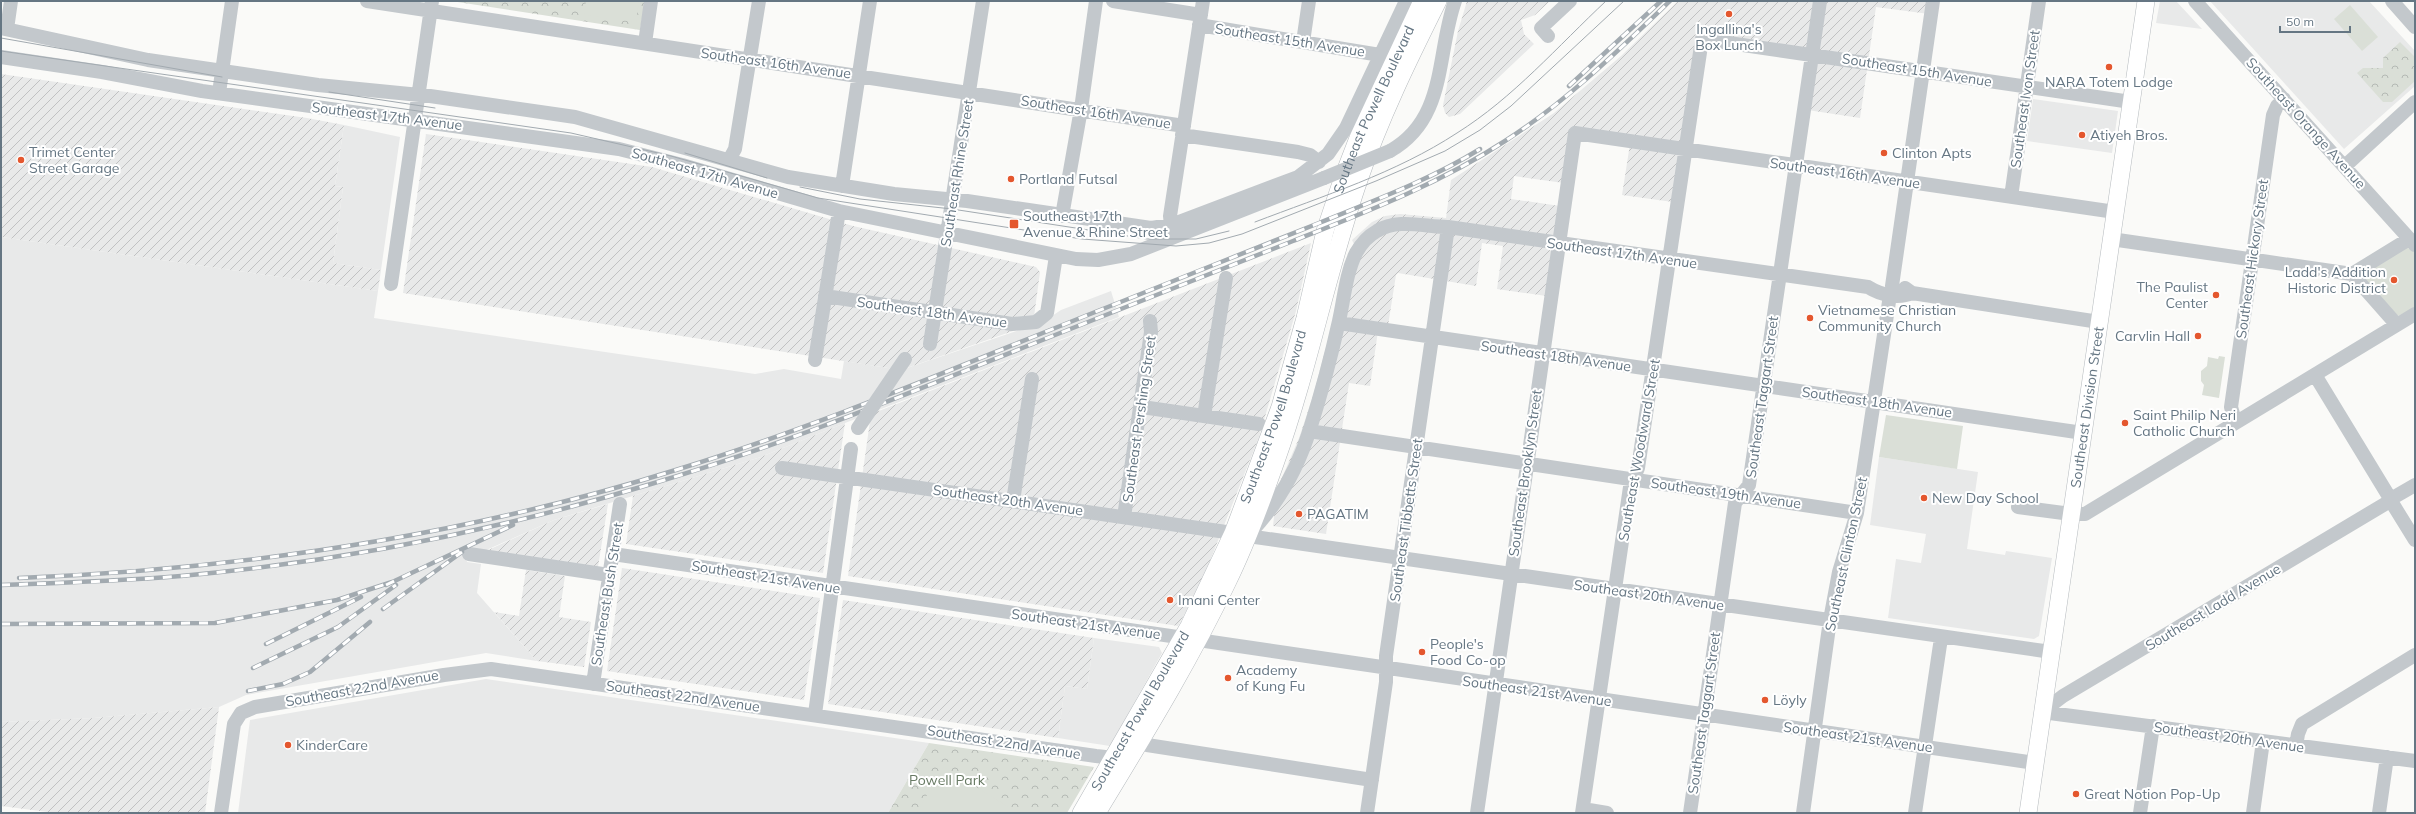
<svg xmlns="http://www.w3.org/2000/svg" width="2416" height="814" font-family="Mulish,sans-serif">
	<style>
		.built { fill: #e8e9e9 }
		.industrial { fill: url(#industrial-furrows) }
		.forest { fill: url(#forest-crowns) }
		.garden { fill: #dadfd7 }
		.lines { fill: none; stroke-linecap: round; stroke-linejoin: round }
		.major-casing { stroke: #b5babe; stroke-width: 18 }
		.minor { stroke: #c3c8cc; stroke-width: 14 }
		.major { stroke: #fff; stroke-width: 17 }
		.tram { stroke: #a2aab0; stroke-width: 1 }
		.rail-casing { stroke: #a2aab0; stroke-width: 4.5 }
		.rail { stroke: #fff; stroke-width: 3; stroke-dasharray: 9; stroke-linecap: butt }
		.minor-bridge { stroke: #c3c8cc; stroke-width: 14 }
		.poi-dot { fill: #e4572e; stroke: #fff; stroke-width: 1.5 }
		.labels { text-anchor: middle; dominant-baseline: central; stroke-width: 4; stroke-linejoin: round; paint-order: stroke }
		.poi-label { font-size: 14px; fill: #657683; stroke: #fff; text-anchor: start }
		.street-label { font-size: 14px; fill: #657683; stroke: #fff }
		.park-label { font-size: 14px; fill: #687a64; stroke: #fff }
	</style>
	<defs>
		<pattern id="industrial-furrows" width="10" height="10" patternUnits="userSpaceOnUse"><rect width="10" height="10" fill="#e8e9e9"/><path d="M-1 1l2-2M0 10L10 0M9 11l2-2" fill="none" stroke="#c0c1c2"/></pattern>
		<pattern id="forest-crowns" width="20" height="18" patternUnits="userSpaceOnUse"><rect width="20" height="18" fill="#dadfd7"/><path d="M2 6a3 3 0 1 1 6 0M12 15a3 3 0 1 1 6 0" fill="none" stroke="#b4b9b4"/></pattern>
	</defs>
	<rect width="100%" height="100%" fill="#fafaf8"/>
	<!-- built -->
	<path class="built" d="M2160,1H2176L2202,29L2156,23Z
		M2210,1H2369L2415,51V86L2344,149Z
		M2033,99L2118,111L2112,153L2027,141Z
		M344,125L400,137L381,270L333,263L343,187L335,186Z
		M1,237L378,291L374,318L755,374L784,369L841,379L844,361L901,370L1043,322L1061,310L1111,291L1119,317L845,423L761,457L554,520L466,559L467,562L481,564L477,593L537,661L486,653L246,695L219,707L94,718L1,722Z
		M1879,457L1978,472L1967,549L2005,555L2006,551L2052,558L2039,636L2034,639L1888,618L1896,559L1921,563L1926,534L1870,525Z
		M1094,638L1159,647L1162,653L1110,746L1058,738L1065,686L1087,689Z
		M486,679L929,743L888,813H238L250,720Z"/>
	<!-- industrial -->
	<path class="industrial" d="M1467,1H1550L1535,15L1521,20L1524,34L1534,44L1460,114L1449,117L1445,113L1443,105L1458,31Z
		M1678,1H1930L1929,14L1876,7L1860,118L1801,109L1808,57L1705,42L1680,203L1622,195L1630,144L1578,136L1571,184L1514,176L1511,199L1567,207L1553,297L1497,289L1503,246L1482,243L1476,286L1398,273L1396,275L1387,332L1378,331L1370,386L1349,383L1326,534L1273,526L1277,489L1299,438L1313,396L1354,244L1352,240L1372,222L1385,216L1400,214L1446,218L1451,180L1554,113L1621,56Z
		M1,74L307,118L344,125L335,186L343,187L333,263L381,270L378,291L1,237Z
		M426,134L652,167L853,226L1036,267L1040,272L1033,324L901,370L403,293Z
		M1311,243L1296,311L1259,437L1200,586L1178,626L848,576L871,414Z
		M845,423L823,573L626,544L633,496L761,457Z
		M608,504L598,567L486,551L554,520Z
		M622,568L820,598L804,700L607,671Z
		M526,570L565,576L559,617L591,622L584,667L537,661L494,612L519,616Z
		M843,600L1094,638L1087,689L1065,686L1058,738L828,704Z
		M219,707L205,813H56L1,806V722L94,718Z"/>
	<!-- forest -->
	<path class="forest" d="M451,1H645L640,30Z
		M2400,42L2415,57V81L2392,102H2383L2357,73L2363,68H2383V58Z
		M929,743L1094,767L1067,813H888Z"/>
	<!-- garden -->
	<path class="garden" d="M586,1H639L636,22L584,15Z
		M2350,5L2378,37L2362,51L2334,19Z
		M2406,247L2415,252V308L2398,316L2363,279L2364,273Z
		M2219,356L2225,357L2219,398L2202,395L2204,385L2201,381V371L2207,366L2208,357L2218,359Z
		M1886,415L1963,426L1957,469L1879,457Z
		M944,767L1018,813H916Z"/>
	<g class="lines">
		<defs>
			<g id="major">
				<path id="s1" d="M1081,813L1189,626L1233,533L1280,407L1305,318L1325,231L1343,177L1358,138L1422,1"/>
				<path d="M1097,813C1143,737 1190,661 1228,581C1247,542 1262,501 1276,461C1309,369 1327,272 1359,180C1380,118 1409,59 1438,1"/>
				<path id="s2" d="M2028,813L2146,1"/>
			</g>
		</defs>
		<!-- major casing -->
		<use href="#major" class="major-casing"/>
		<!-- minor -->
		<path class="minor" d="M367,1L1184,126
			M1113,1L1201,15
			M2195,1L2415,245
			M2392,1L2415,27
			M1199,25L1380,55
			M1,28L148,60L318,85L430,96L575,117L788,177L894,194L967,201L1151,228L1171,225L1298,177L1328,154L1346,128L1406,1
			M7,29L11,1
			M1548,36L1541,28L1570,1
			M1303,42L1309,1
			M645,43L651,1
			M1,57L102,72L202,91L619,149L682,165L839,211L1076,259L1098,260L1131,254L1324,178
			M219,93L232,1
			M1182,135L1298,152L1310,155L1319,162
			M1390,151C1447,119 1436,55 1455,1
			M729,160L735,149L759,1
			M2345,166L2415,102
			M842,186L870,1
			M2011,197L2039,1
			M1062,216L1081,109L1096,1
			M1171,225L1170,216L1203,1
			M2111,239L2352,274
			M391,284L432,1
			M1892,286L1933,1
			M1905,288L1912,293L2099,322
			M825,296L1012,324L1036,322L1047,313L1056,256
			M1339,323L2083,433
			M2397,325L2352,274L2409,239
			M930,344L983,1
			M815,360L839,211
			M2315,375L2388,495
			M1142,407L1259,424
			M1204,416L1226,278
			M2235,421L2231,407L2273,115L2277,106L2284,99
			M1309,431L1857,513
			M782,468L1233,533
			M2396,496L2415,485
			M1013,501L1032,379
			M2394,506L2415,540
			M2018,507L2071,514H2085L2415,314
			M1124,517L1151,332L1150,321
			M1252,531C1279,502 1298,468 1310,429C1321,394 1331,357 1339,321C1344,299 1346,273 1356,253C1361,244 1368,236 1377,231C1398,218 1425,227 1448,227L1868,287C1881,295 1898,299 1912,293
			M1248,536L2051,652
			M469,554L609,575
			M613,554L2035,763
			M593,684L620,504
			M2042,712L2063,696L2385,504
			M2042,712L2415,761
			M815,714L851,449
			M1131,736L1147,745L1372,780
			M2296,746L2298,734L2302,724L2415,655
			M1583,809L1607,813
			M221,813L234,724L241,713L255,707L444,675L491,669L1096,756L1105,757L1120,766
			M1367,813L1386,682V656L1448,227
			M1477,813L1575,133L2115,212
			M1582,813L1630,487L1638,468L1702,39L2131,102
			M1690,813L1735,503L1749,485L1820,1
			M1803,813L1830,620L1839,572L1857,513L1890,295
			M1915,813L1941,638
			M2140,813L2153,726
			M2253,813L2263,741
			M2379,813L2387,757"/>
		<!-- major -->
		<use href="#major" class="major"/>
		<!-- tram -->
		<path class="tram" d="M1,38L222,77
			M1,51L571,133L671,156L818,198L1082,239L1176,246L1209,243L1242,234L1376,181L1445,151L1480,130L1511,106L1624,1
			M329,92L435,108
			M685,153L767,178
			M800,187L860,199L952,209L1147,239H1196L1229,231
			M1255,222C1323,196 1396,173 1457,133C1513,98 1558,46 1606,1"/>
		<defs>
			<path id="rail" d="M1569,86L1661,1
				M19,578C242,569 465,536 679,469C828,423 973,360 1118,303C1185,276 1252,250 1319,223C1373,201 1430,180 1480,149
				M1,585C61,583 121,581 181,576C340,562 499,530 651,484C798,441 940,380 1083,324C1153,296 1223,269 1293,241C1366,212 1439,184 1505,141C1566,102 1618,51 1670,1
				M386,585L513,525
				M383,609L462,552
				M1,624L215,623L337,600L392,582
				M266,644L361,597
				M253,668L338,627L396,585
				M248,691L283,684L310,672L370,622"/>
		</defs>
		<!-- rail casing -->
		<use href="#rail" class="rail-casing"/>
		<!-- rail -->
		<use href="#rail" class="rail"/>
		<!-- minor-bridge -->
		<path class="minor-bridge" d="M1324,178L1390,151
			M858,428L905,359"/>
	</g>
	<!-- markers -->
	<g class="poi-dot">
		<circle cx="1729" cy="14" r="4"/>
		<circle cx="2109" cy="67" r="4"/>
		<circle cx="2082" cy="135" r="4"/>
		<circle cx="1884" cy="153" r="4"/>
		<circle cx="21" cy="160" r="4"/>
		<circle cx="1011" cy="179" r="4"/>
		<rect x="1009" y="219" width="10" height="10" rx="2"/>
		<circle cx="2394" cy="280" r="4"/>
		<circle cx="2216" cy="295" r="4"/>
		<circle cx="1810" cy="318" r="4"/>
		<circle cx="2198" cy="336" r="4"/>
		<circle cx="2125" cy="423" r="4"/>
		<circle cx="1924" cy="498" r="4"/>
		<circle cx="1299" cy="514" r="4"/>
		<circle cx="1170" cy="600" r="4"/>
		<circle cx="1422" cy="652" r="4"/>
		<circle cx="1228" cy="678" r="4"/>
		<circle cx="1765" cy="700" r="4"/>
		<circle cx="288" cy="745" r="4"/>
		<circle cx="2076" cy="794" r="4"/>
	</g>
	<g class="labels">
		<!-- poi labels -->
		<g class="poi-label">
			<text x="1729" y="29" text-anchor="middle">Ingallina's<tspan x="1729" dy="16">Box Lunch</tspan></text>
			<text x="2109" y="82" text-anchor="middle">NARA Totem Lodge</text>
			<text x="2090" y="135">Atiyeh Bros.</text>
			<text x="29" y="152">Trimet Center<tspan x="29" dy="16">Street Garage</tspan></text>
			<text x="1892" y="153">Clinton Apts</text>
			<text x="1019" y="179">Portland Futsal</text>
			<text x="1023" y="216">Southeast 17th<tspan x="1023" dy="16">Avenue &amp; Rhine Street</tspan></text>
			<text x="2386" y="272" text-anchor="end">Ladd's Addition<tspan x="2386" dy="16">Historic District</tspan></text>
			<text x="2208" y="287" text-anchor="end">The Paulist<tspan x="2208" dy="16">Center</tspan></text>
			<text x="1818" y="310">Vietnamese Christian<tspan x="1818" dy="16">Community Church</tspan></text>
			<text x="2190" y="336" text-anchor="end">Carvlin Hall</text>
			<text x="2133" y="415">Saint Philip Neri<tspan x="2133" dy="16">Catholic Church</tspan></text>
			<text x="1932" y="498">New Day School</text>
			<text x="1307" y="514">PAGATIM</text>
			<text x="1178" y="600">Imani Center</text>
			<text x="1430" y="644">People's<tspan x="1430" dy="16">Food Co-op</tspan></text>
			<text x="1236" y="670">Academy<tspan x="1236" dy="16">of Kung Fu</tspan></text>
			<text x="1773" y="700">Löyly</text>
			<text x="296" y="745">KinderCare</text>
			<text x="2084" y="794">Great Notion Pop-Up</text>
		</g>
		<!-- street labels -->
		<g class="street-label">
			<text transform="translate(1290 40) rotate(9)">Southeast 15th Avenue</text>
			<text transform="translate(776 63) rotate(8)">Southeast 16th Avenue</text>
			<text transform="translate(1917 70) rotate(9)">Southeast 15th Avenue</text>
			<text transform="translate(2025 99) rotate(-82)">Southeast Ivon Street</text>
			<text stroke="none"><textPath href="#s1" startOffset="766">Southeast Powell Boulevard</textPath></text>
			<text transform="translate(1096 112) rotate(9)">Southeast 16th Avenue</text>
			<text transform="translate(387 116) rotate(7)">Southeast 17th Avenue</text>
			<text transform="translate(2306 123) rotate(48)">Southeast Orange Avenue</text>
			<text transform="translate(705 173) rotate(16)">Southeast 17th Avenue</text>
			<text transform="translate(957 173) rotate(-81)">Southeast Rhine Street</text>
			<text transform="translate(1845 173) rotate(8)">Southeast 16th Avenue</text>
			<text transform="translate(1622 253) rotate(8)">Southeast 17th Avenue</text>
			<text transform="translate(2252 259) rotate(-82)">Southeast Hickory Street</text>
			<text transform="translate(932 312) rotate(8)">Southeast 18th Avenue</text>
			<text transform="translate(1556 356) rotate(8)">Southeast 18th Avenue</text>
			<text transform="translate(1762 397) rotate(-82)">Southeast Taggart Street</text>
			<text transform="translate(1877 402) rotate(8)">Southeast 18th Avenue</text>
			<text stroke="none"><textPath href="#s2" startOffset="410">Southeast Division Street</textPath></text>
			<text stroke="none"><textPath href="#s1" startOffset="442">Southeast Powell Boulevard</textPath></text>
			<text transform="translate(1139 419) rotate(-82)">Southeast Pershing Street</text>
			<text transform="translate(1639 450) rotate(-80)">Southeast Woodward Street</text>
			<text transform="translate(1525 473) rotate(-82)">Southeast Brooklyn Street</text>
			<text transform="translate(1726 493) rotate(8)">Southeast 19th Avenue</text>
			<text transform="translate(1008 500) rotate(8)">Southeast 20th Avenue</text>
			<text transform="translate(1406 520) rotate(-82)">Southeast Tibbetts Street</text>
			<text transform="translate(1846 554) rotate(-78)">Southeast Clinton Street</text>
			<text transform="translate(766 577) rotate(9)">Southeast 21st Avenue</text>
			<text transform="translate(607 594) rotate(-81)">Southeast Bush Street</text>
			<text transform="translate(1649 595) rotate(8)">Southeast 20th Avenue</text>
			<text transform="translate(2213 607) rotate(-31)">Southeast Ladd Avenue</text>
			<text transform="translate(1086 624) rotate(8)">Southeast 21st Avenue</text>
			<text transform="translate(362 688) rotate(-10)">Southeast 22nd Avenue</text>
			<text transform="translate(1537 691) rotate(8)">Southeast 21st Avenue</text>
			<text transform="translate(683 696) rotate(8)">Southeast 22nd Avenue</text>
			<text stroke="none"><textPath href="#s1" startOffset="118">Southeast Powell Boulevard</textPath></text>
			<text transform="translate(1704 713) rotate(-82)">Southeast Taggart Street</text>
			<text transform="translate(1858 737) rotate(8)">Southeast 21st Avenue</text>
			<text transform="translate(2229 737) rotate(8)">Southeast 20th Avenue</text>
			<text transform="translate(1004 742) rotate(9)">Southeast 22nd Avenue</text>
		</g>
		<!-- park labels -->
		<g class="park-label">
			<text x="947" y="780">Powell Park</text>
		</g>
	</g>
	<!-- border -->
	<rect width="2416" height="814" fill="none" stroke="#657683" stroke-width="4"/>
	<!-- scale -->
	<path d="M2280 26v6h70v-6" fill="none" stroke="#657683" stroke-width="2"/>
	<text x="2286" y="26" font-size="12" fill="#657683" stroke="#ffffff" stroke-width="3" paint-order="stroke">50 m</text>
</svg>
